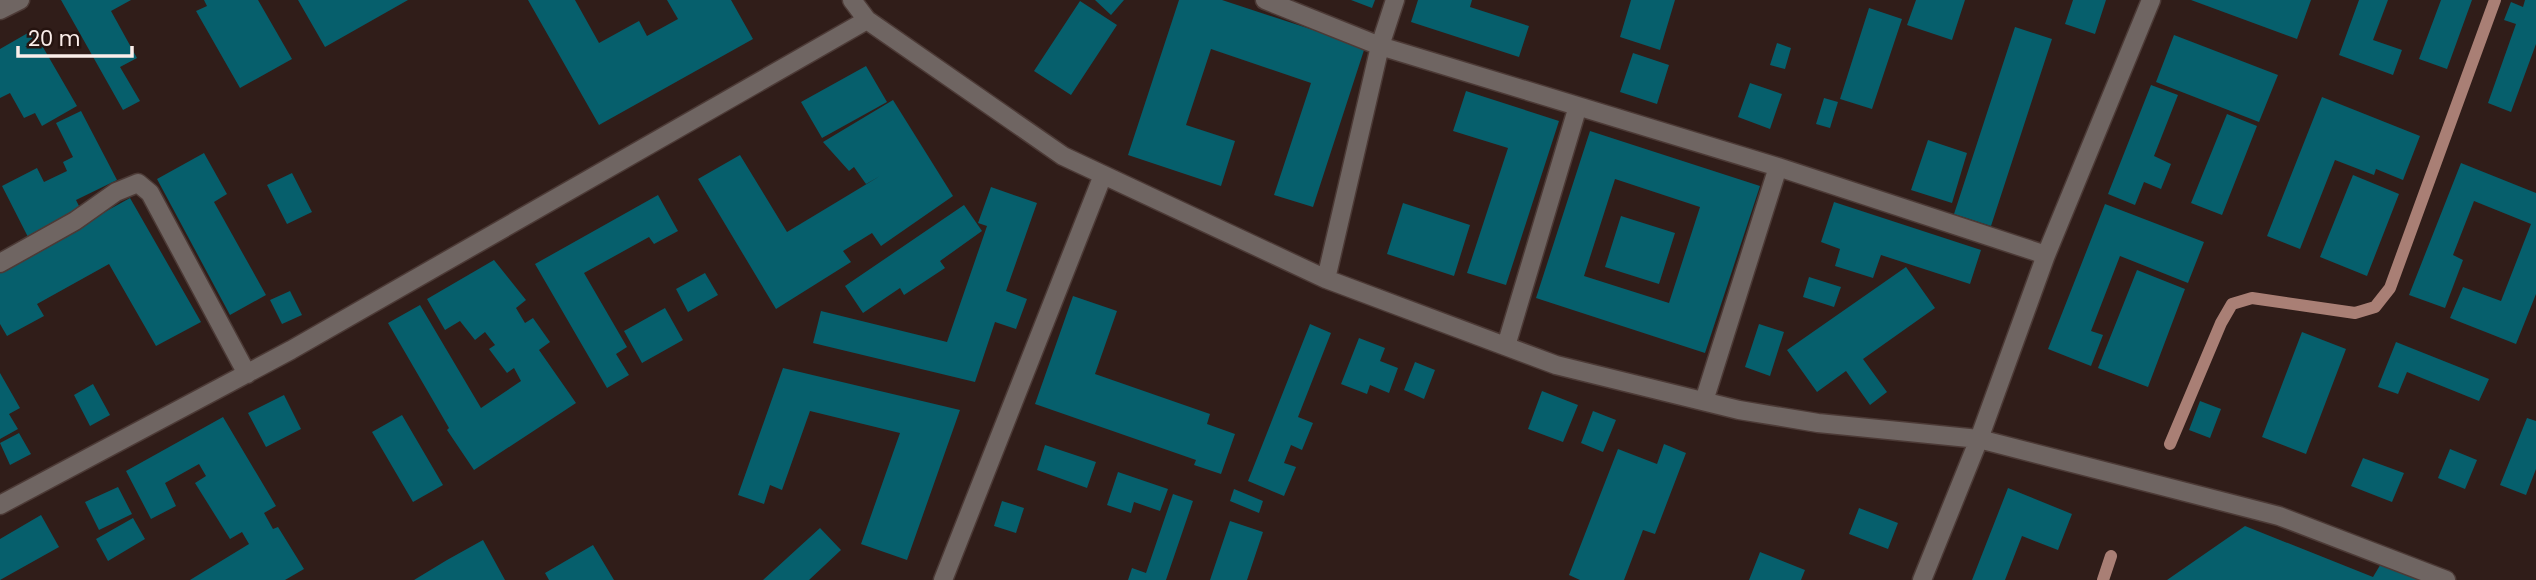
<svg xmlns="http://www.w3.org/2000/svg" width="2536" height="580" font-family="Poppins,sans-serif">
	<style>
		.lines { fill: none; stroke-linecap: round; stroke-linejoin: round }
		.stream { stroke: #a97f75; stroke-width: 12 }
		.building { fill: #065f6c; fill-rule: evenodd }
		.street-casing { stroke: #4c3a36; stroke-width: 21 }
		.street { stroke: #6f6562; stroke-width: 18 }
	</style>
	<rect width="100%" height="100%" fill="#301d19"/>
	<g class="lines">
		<!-- stream -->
		<path class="stream" d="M2170,444L2221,323L2232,304L2252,298L2355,313L2375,307L2390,288L2495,0
			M2103,580L2111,556"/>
	</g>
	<!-- building -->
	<path class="building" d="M61,0H131L111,11L137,58L120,67L140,101L123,110Z
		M204,0H258L292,59L240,88L196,11L207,6Z
		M298,0H408L325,47Z
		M528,0H575L599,43L639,21L647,36L678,19L667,0H731L753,39L599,125Z
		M1095,0H1124L1111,15Z
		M1179,0H1222L1365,47L1313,207L1274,195L1311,83L1211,49L1186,125L1235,141L1221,186L1128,155Z
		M1351,0H1375L1372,8Z
		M1418,0H1472L1470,7L1529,26L1519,57L1411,22Z
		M1631,0H1675L1660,50L1620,37Z
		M1916,0H1965L1952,40L1907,25Z
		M2073,0H2106L2095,34L2065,24Z
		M2191,0H2311L2297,39Z
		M2359,0H2388L2373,40L2402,50L2393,75L2339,55Z
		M2441,0H2472L2447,69L2419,59Z
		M2525,0H2536V44L2511,112L2488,103L2516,24L2504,20L2511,2L2523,7Z
		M1080,1L1117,25L1071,95L1034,71Z
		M1869,8L1902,19L1872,109L1840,99Z
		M2015,27L2052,39L1991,226L1954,214Z
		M33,30L77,106L42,126L35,113L24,118L10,93L0,98V49Z
		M2174,35L2278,75L2259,122L2156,82Z
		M1777,43L1791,48L1785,69L1770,65Z
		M1633,53L1669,65L1657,104L1620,92Z
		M866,66L887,102L822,138L801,102Z
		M1750,83L1782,94L1770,129L1738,117Z
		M2151,85L2178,95L2154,156L2171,164L2161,189L2144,182L2135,205L2108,194Z
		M1466,91L1559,121L1506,285L1467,273L1508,148L1453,131Z
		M2322,97L2420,136L2403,180L2376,169L2374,175L2335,160L2300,249L2267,236Z
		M1824,98L1838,102L1830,128L1816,124Z
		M893,100L953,196L881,246L872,233L843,251L851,262L776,309L698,179L740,155L787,232L880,176L866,184L854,167L849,171L823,142Z
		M81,111L117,180L76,200L81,210L28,237L2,186L37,168L44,182L67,171L63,162L73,157L56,123Z
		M2227,114L2257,126L2222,215L2191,203Z
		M1590,131L1760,186L1705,353L1536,298ZM1615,179L1700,207L1669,303L1584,276Z
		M1928,140L1967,153L1952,203L1911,190Z
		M204,153L227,194L214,202L266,295L230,315L157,179Z
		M2461,163L2536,193V294L2516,344L2450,318L2463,287L2501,301L2531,224L2474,201L2453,255L2463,260L2445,308L2409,295Z
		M292,173L312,212L287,224L267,185Z
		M2353,175L2399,194L2367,276L2320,257Z
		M991,187L1037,203L1006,291L1027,299L1016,329L995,322L975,382L813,343L821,311L947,342L987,226L978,223Z
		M658,195L678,231L654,244L649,237L584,273L627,347L616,354L629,375L607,388L535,264Z
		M130,198L201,322L156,346L109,264L37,304L44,316L7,336L0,324V270Z
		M1834,202L1981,250L1970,284L1881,255L1873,278L1835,266L1840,249L1821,242Z
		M1403,203L1470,225L1454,276L1387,254Z
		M2105,204L2204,242L2188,283L2120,256L2091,331L2103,335L2091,366L2048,349Z
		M964,205L982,231L940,261L945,268L904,295L900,288L863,313L845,286Z
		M1621,216L1675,233L1659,284L1605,267Z
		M494,260L526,300L516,308L525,323L533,318L550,342L539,350L576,403L474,470L447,430L449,428L388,323L420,305L481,408L521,381L514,368L507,373L489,349L495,345L485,332L475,340L460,321L445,330L427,299Z
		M1906,267L1935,308L1863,359L1887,392L1870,405L1846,371L1817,392L1787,350Z
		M2137,270L2185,289L2148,387L2098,368Z
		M705,273L718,295L688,312L676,289Z
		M1809,277L1841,287L1834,307L1803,297Z
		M290,291L302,315L282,324L270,300Z
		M1073,296L1117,311L1095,374L1210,414L1207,424L1235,434L1221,474L1194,465L1196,460L1035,404Z
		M665,308L683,340L642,363L624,331Z
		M1310,324L1331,333L1298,417L1313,423L1302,450L1291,445L1284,463L1296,467L1284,496L1248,481Z
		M1759,324L1784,332L1770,376L1745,367Z
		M2302,332L2346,349L2306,454L2262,437Z
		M1359,338L1385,348L1380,361L1398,368L1389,393L1370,385L1367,394L1341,384Z
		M2396,342L2489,379L2479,401L2407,372L2398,394L2378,387Z
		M1415,362L1435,370L1424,399L1404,390Z
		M783,368L960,410L907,560L861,544L900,433L810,411L782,490L770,485L764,504L738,495Z
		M0,373L20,408L9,414L18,429L0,439Z
		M93,384L110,415L90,426L74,395Z
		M1542,391L1578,405L1563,442L1528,429Z
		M284,395L301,429L266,447L248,413Z
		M2200,401L2221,409L2210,438L2189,430Z
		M1593,411L1616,420L1603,452L1581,443Z
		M402,415L443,485L413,502L372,432Z
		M223,417L276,506L264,513L273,529L278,527L304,569L285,580H190L249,544L242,532L230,539L195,483L206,476L199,464L165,483L176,506L151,519L126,471Z
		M2527,418L2536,421V469L2526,495L2500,485Z
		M19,433L31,454L10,465L0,443Z
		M1664,444L1686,453L1655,534L1643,530L1624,580H1580L1569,575L1618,449L1657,464Z
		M1045,445L1096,462L1087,488L1037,470Z
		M2450,449L2477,460L2465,489L2438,478Z
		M2363,458L2404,473L2392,502L2351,486Z
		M1118,472L1168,489L1160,511L1134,502L1131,513L1107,505Z
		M118,487L132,514L99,530L85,502Z
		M2008,488L2072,514L2058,550L2022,536L2005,580H1972Z
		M1234,489L1263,501L1259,513L1230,501Z
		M1173,494L1193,501L1166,580H1128L1132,568L1146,573Z
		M1002,501L1024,508L1016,533L994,526Z
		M1859,508L1898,523L1888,549L1849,534Z
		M41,515L59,547L0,580V539Z
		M133,518L145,539L108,561L96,539Z
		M1230,521L1263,532L1247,580H1210Z
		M2245,526L2373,577L2382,562L2421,577L2420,580H2167Z
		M820,528L841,550L809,580H763Z
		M483,540L505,580H414L447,560Z
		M593,545L614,580H549L545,573Z
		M1760,552L1805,570L1801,580H1749Z"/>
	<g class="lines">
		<defs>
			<path id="street" d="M852,0L867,20L1063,156L1326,279L1556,365L1739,410L1818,423L1979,439L2279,516L2446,580
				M1265,0L1380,46L1778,167L2046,255
				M0,10L20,0
				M0,263L75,221L116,192L138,183L150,193L247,374
				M1326,279L1380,46L1395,0
				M1506,346L1578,106
				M1704,401L1778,167
				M0,505L291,350L867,20
				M943,580L1103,175
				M1922,580L1979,439L2046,255L2151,0"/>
		</defs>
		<!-- street casing -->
		<use href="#street" class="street-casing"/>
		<!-- street -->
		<use href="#street" class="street"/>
	</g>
	<!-- scale -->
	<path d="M18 46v10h114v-10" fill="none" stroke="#fbeeea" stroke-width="3.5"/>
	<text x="28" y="46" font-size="21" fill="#fbeeea" stroke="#261410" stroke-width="5" paint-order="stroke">20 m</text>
</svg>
